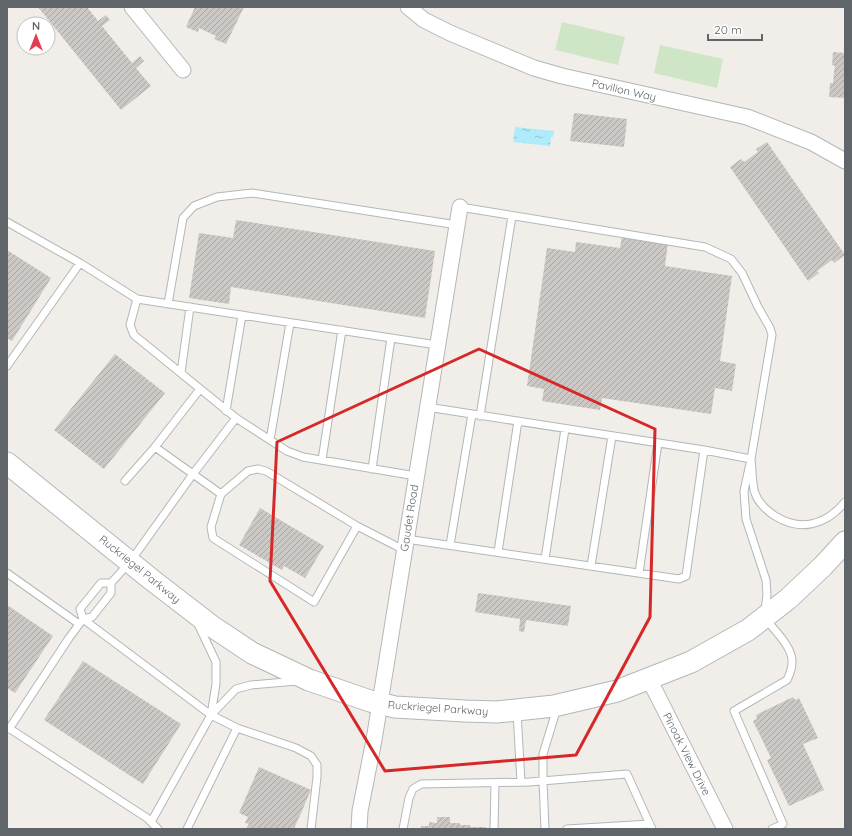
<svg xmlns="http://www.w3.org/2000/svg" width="852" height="836" font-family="Quicksand,sans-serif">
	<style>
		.pitch { fill: #cee6c6 }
		.water { fill: url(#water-ripples) }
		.building { fill: url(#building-hatch) }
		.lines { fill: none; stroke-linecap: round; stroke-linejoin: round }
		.lane-casing { stroke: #b3b7ba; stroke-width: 9 }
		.street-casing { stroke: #b3b7ba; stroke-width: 17 }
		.secondary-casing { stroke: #b2b7ba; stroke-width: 23 }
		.lane { stroke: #fff; stroke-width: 7 }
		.street { stroke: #fff; stroke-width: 15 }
		.secondary { stroke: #fff; stroke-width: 21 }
		.marked { fill: none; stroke: #d62828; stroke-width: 3; stroke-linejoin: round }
		.labels { text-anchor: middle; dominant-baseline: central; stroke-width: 3; stroke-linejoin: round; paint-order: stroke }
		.street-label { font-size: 11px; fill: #5f6568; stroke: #fff }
	</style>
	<defs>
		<pattern id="water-ripples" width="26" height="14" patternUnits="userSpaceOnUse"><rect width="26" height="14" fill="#aeebfb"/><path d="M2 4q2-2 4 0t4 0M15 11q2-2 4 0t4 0" fill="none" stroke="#91c2cf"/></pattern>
		<pattern id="building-hatch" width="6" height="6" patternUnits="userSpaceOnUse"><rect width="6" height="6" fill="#ccc8c5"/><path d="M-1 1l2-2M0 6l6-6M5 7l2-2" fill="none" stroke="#a9a6a4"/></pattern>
	</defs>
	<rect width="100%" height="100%" fill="#f1ede8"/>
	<!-- pitch -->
	<path class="pitch" d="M562,22L625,37L618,65L555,50Z
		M660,45L723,59L717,88L654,73Z"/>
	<!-- water -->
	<path class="water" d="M515,127L554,131L553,137H551L550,146L513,142Z"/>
	<!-- building -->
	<path class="building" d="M38,7H87L98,21L106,15L110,20L102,26L132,63L140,56L144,61L136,68L151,86L121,110Z
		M195,7H244L226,44L214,39L216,36L199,28L198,32L186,27Z
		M833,52L845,53V98L829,97L830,83H833L834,71L835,66L832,65Z
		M574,113L627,119L624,147L570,141Z
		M767,142L845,255L834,263L832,260L817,271L819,273L808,281L730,167L741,159L744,162L758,152L756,149Z
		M236,220L435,251L425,318L231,287L229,304L189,298L199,233L233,238Z
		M622,236L668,243L665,266L732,276L720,361L736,364L732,391L715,388L711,414L602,398L600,410L542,401L544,389L527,386L547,248L575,252L576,242L620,248Z
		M7,250L51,278L12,341L7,338Z
		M115,354L165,393L104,469L54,430Z
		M260,508L324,546L305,578L284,566L282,570L239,545Z
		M478,593L571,606L568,626L526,620L524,632L519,631L520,619L475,612Z
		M7,605L53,636L15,693L7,688Z
		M83,661L181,724L143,784L44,720Z
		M793,697L795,700L799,698L818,738L803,744L824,790L789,806L767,760L771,758L753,721L757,719L756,715Z
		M259,767L311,790L294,829H246L249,824L245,823L248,817L239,813Z
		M437,817H450V823H460V825H470V827H486V829H421V826H429V822L437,823Z"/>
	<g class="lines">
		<defs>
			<path id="lane" d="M460,207L705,247L731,259L742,273L758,307L770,328L772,335L751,459L704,450
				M7,222L80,263L137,299
				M168,304L183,218L194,206L217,197L252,193L457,225
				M7,366L80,263
				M181,373L190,307
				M200,389L155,447L221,494
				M226,411L242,315
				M480,416L512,216
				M236,418L134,335L130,325L137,299L437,345
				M270,440L290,323
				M322,460L342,330
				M258,469L266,471L357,526L314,602L213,538L211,527L221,494L248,471Z
				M372,469L391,338
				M125,481L155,447
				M357,526L404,550
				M406,539L679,579L686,576L704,450L427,407
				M450,545L472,414
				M498,552L518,421
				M545,559L565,429
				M591,566L612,436
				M7,573L79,624
				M639,573L658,443
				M111,583H101L80,609L83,619L211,715L237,728L296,748L311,756L317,765V777L311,829
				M198,624L216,662V684L211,715L236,689L251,685L297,681
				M517,712L521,782
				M7,727L147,818L158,829
				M9,729L69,638L83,619L92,617L111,593V583L130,562L193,474L236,418L287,451L303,457L416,476
				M151,822L211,715
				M187,829L237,728
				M403,829L409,798L413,789L421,784L529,782L627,774L652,829
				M494,829L495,783
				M545,829L543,781V754L557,708
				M567,829L650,824
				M772,829L783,824L734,711L787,680C790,674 792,668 792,662C793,647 773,629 764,617L767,595L766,580L746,519L744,491L751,459C752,467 752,486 755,493C758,502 766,510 775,516C801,532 826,525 845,502"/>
			<path id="street" d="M132,7L183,70
				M408,7L424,20L450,33L534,68L562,76L747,117L811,142L845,161
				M649,679L725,829
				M359,829L360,811L374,740L460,207"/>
			<path id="secondary" d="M7,463L152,580L213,627L252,653L309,680L370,701L395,707L465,711L497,712L554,706L617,691L691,662L748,630L788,599L823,566L845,542"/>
		</defs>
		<!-- lane casing -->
		<use href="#lane" class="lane-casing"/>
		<!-- street casing -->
		<use href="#street" class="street-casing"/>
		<!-- secondary casing -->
		<use href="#secondary" class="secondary-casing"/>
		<!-- lane -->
		<use href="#lane" class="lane"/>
		<!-- street -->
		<use href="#street" class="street"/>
		<!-- secondary -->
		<use href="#secondary" class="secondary"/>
	</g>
	<!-- marked area -->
	<path class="marked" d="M479,349L655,429L650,617L576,755L385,771L270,581L277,442Z"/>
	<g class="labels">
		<!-- street labels -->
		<g class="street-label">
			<text transform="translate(624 90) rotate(13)">Pavilion Way</text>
			<text transform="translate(409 518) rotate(-81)">Gaudet Road</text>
			<text transform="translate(140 569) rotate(39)">Ruckriegel Parkway</text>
			<text transform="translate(438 708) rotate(4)">Ruckriegel Parkway</text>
			<text transform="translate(687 754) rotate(63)">Pinoak View Drive</text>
		</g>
	</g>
	<!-- border -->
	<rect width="852" height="836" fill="none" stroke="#5f6568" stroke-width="16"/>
	<!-- north arrow -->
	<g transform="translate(36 36)"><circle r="19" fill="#ffffff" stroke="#bfc1c3"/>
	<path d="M0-3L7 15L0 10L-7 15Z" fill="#e23d55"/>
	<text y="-6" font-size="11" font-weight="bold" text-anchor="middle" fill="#5f6568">N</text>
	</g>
	<!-- scale -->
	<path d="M708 34v6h54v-6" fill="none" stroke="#5f6568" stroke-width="2"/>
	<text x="714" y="34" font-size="12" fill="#5f6568" stroke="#ffffff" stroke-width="3" paint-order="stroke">20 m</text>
</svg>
